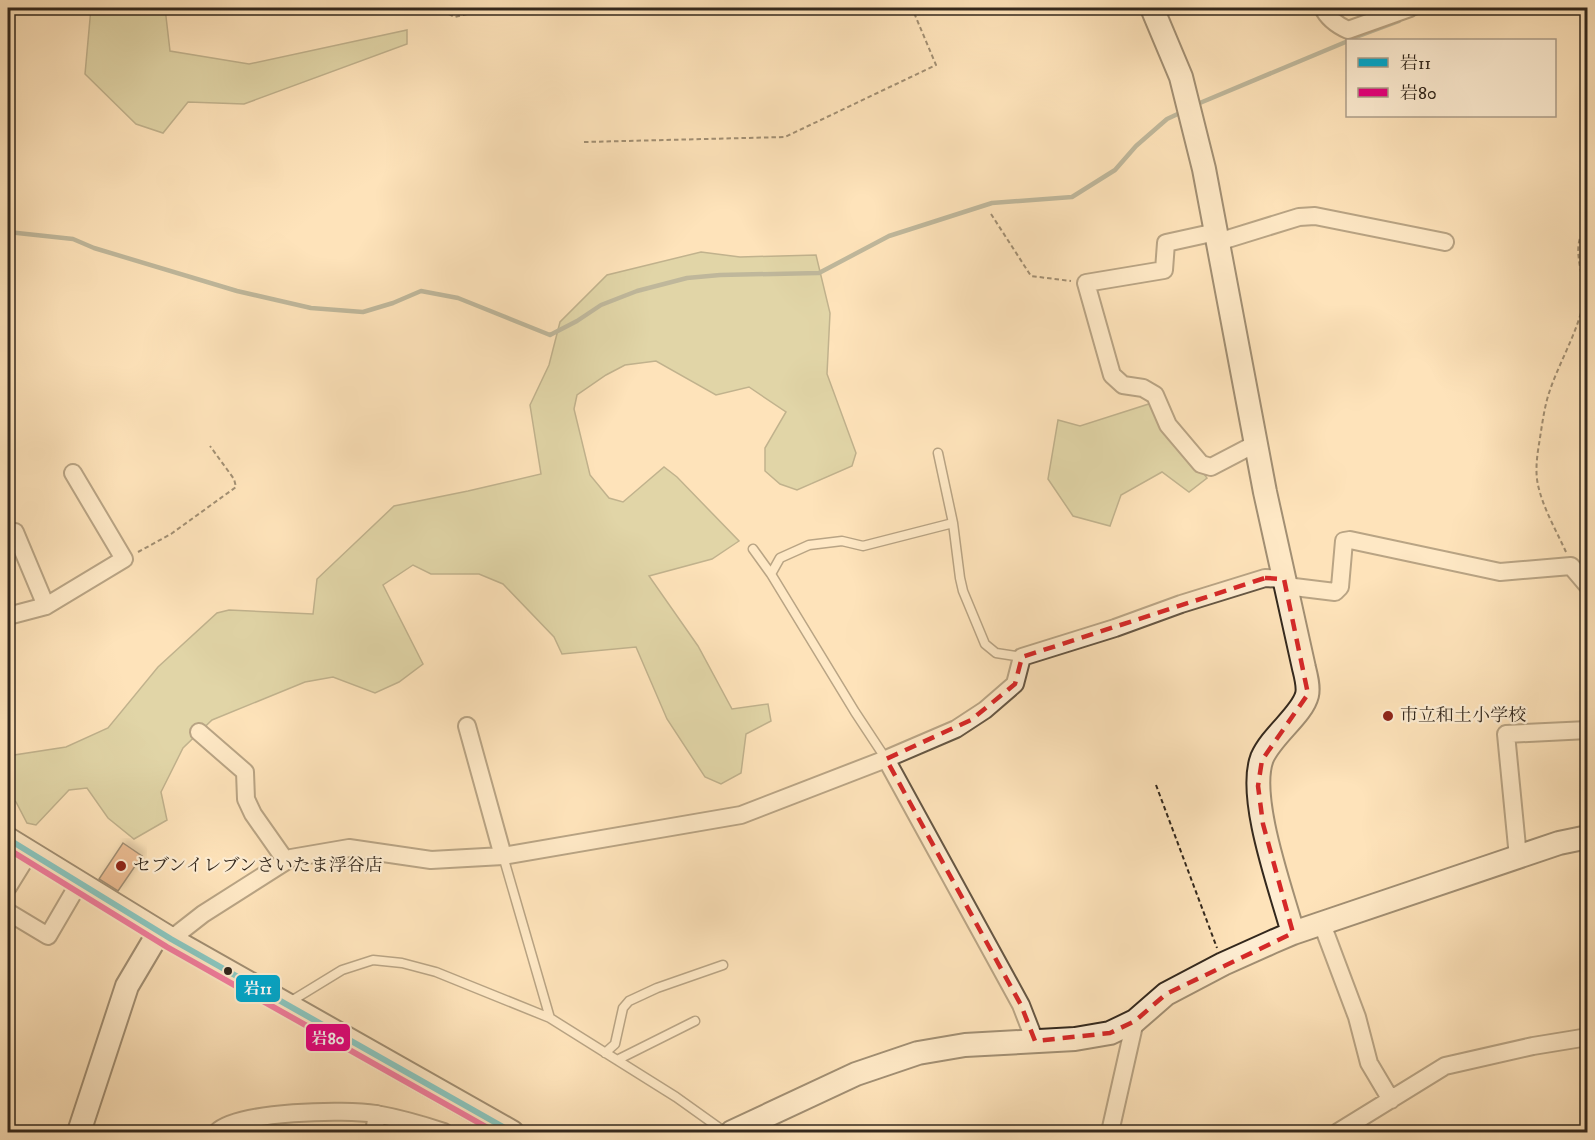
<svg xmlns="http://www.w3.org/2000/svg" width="1595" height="1140" font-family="'IM FELL DW Pica','Noto Serif JP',serif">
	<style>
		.green { fill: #bec491; stroke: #787657; stroke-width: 1.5 }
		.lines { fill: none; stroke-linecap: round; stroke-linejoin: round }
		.stream { stroke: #748276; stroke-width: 4.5 }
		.building { fill: #d48c63; stroke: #33281d; stroke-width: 1.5; filter: url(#shadow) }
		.lane-casing { stroke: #665744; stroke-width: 11 }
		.street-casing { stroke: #665744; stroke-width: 20 }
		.secondary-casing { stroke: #33281d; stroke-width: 26 }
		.path { stroke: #33281d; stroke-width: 2; stroke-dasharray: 4.5 3; stroke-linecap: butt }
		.lane { stroke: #feedd2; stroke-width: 8 }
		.street { stroke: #feedd2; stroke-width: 16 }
		.secondary { stroke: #feedd2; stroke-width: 22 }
		.bus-1-casing { stroke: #feedd2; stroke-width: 10 }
		.bus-2-casing { stroke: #feedd2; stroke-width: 10 }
		.bus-1 { stroke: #00a9ce; stroke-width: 6 }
		.bus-2 { stroke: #e5007d; stroke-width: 6 }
		.marked { fill: none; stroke: #d62828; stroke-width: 4.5; stroke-dasharray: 12 8; stroke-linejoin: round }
		.poi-dot { fill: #8f2418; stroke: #feedd2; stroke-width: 2 }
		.bus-dot { fill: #33281d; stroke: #feedd2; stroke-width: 2 }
		.labels { text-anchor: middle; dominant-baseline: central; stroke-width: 4.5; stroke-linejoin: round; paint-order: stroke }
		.poi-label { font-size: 18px; fill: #33281d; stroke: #feedd2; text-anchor: start }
		.line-badge { stroke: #feedd2; stroke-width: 2 }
		.badge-label { font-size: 16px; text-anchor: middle; font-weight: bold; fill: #fff }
	</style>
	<defs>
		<filter id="shadow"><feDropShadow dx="4" dy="-4" stdDeviation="3" flood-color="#0004"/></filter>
	</defs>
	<rect width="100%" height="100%" fill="#fee3ba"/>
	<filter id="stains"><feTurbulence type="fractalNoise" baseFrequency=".00333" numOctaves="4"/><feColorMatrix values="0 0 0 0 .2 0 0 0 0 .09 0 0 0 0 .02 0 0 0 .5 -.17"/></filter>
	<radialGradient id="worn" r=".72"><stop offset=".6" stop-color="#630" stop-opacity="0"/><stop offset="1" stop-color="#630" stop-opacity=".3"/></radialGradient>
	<!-- green -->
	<path class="green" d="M91,8H165L170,51L249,64L407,30V44L244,104L188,102L163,133L136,124L85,74Z
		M701,252L740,257L816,255L830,313L827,374L856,453L852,466L797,490L780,484L765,471V448L786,412L749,387L716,395L656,361L625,365L606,375L577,395L574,409L590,475L609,498L623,502L664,467L677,477L739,541L712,559L649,576L698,646L732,709L768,704L771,721L746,734L741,773L721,784L705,777L667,719L636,647L562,654L554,637L503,584L479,574H431L413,565L383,585L423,664L399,682L375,693L333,677L305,682L212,720L183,748L161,792L167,820L134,839L108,818L87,788L69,790L36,825L27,823L16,802L8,796V756L66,747L108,728L158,667L217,613L229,610L313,614L317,579L394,506L468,491L541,474L530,405L549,365L560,322L607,275Z
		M1152,403L1207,478L1189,492L1162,472L1121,495L1110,526L1073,516L1048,479L1058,420L1080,426Z"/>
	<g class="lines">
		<!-- stream -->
		<path class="stream" d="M1412,15L1432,8
			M1348,40L1399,21
			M1195,105L1348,41
			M8,232L73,239L94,248L237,291L311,308L363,312L393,303L421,291L458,298L550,335L577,321L601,305L637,291L687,278L720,275L819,273L889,236L992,203L1072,197L1115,170L1136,146L1167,119L1182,112"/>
	</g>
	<!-- building -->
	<path class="building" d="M123,843L142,856L118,891L99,879Z"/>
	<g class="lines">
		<defs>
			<path id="lane" d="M938,453L953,523L960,578L963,591L985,644L996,653L1022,657
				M753,549L771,574
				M886,759L855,712L771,574L780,558L809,545L842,541L863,546L953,523
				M503,856L550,1018
				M288,1003L342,970L373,960L402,963L436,972L550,1018L676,1097L725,1132
				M605,1053L615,1044L623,1008L629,1001L657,988L723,965
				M617,1060L695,1021"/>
			<path id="street" d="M1323,8C1328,19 1337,25 1348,30L1410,8
				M1216,232L1166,243L1164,270L1086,283L1112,375L1123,385L1143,388L1155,395L1168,425L1201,464L1211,467L1257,443
				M1218,242L1299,217L1315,216L1445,242
				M15,532L46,606
				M1286,586L1335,592L1340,587L1344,541L1350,540L1500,572L1571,566L1588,586
				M8,616L46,606L124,559L73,473
				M467,726L503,856
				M199,732L245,772L246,799L253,814L286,861
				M886,759L1021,1005L1035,1041
				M1518,857L1506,734L1588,730
				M8,887L29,853
				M8,912L48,936L79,883
				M1322,924L1357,1017L1369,1063L1391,1100
				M171,939L203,914L291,858L349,848L431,860L503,856L741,815L886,759L956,729L985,710L1015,684L1022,657L1115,628L1181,604L1265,578L1284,579
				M217,1132C238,1111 346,1109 376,1114C398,1118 423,1125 444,1132
				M374,1132L377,1114
				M1110,1132L1135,1021
				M1338,1132L1445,1066L1533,1046L1588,1037"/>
			<path id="secondary" d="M1152,8L1181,77L1204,169L1265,492L1304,668C1306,676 1309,687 1307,695C1302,715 1272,735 1262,758C1247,798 1282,892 1293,933
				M8,839L171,939L512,1132
				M79,1132L127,986L159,932
				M732,1132L856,1074L918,1053L965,1045L1075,1039L1110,1033L1135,1021L1166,994L1223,964L1272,942L1293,933L1559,843L1588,837"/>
		</defs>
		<!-- lane casing -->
		<use href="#lane" class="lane-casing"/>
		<!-- street casing -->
		<use href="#street" class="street-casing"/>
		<!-- secondary casing -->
		<use href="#secondary" class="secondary-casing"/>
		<!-- path -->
		<path class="path" d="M435,8L455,17L492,8
			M584,142L785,137L936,65L912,8
			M991,214L1031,276L1071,281
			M138,552L171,534L236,487L234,479L210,446
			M1566,552C1556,530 1543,508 1538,485C1535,472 1537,456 1539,444C1542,426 1544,407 1550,390C1560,361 1576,335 1583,305C1589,280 1566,246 1588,226
			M1156,785L1217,948"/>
		<!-- lane -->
		<use href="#lane" class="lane"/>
		<!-- street -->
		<use href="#street" class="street"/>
		<!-- secondary -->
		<use href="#secondary" class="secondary"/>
		<defs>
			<path id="bus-1" d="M8,839L171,939L512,1132"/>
			<path id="bus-2" d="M8,849L167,947L495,1132"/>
		</defs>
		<!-- bus-1 casing -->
		<use href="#bus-1" class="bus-1-casing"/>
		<!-- bus-2 casing -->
		<use href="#bus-2" class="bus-2-casing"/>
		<!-- bus-1 -->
		<use href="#bus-1" class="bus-1"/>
		<!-- bus-2 -->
		<use href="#bus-2" class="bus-2"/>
	</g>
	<!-- marked area -->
	<path d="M0 0H1595V1140H0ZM1265,578L1284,579L1308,694L1262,760L1258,786L1263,824L1293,933L1166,994L1135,1021L1110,1033L1035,1041L1021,1005L886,759L971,720L1015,684L1022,657Z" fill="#fee3ba" fill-opacity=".55" fill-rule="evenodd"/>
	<path class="marked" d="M1265,578L1284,579L1308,694L1262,760L1258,786L1263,824L1293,933L1166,994L1135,1021L1110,1033L1035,1041L1021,1005L886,759L971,720L1015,684L1022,657Z"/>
	<!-- markers -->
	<g class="poi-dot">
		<circle cx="1388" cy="716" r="6"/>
		<circle cx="121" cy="866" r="6"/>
	</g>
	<circle class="bus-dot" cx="228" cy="971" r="5"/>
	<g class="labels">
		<!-- poi labels -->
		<g class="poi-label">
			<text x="1400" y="716">市立和土小学校</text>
			<text x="133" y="866">セブンイレブンさいたま浮谷店</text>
		</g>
	</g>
	<g class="line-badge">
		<rect x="235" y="974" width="46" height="29" rx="6" fill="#00a9ce"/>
		<rect x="305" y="1023" width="46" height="29" rx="6" fill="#e5007d"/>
	</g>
	<g class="badge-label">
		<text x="258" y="994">岩11</text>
		<text x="328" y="1044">岩80</text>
	</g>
	<!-- margin -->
	<rect width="1595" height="1140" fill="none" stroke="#fee3ba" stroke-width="30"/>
	<rect x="9" y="9" width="1577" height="1122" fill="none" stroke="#33281d" stroke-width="3"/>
	<rect x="15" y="15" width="1565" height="1110" fill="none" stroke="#33281d" stroke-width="1.5"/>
	<!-- legend -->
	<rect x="1346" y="39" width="210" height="78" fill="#feedd2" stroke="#ad9e8a" stroke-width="1.5"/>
	<rect x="1358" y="58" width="30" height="9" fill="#00a9ce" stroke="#ad9e8a" stroke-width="1.5"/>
	<text x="1400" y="69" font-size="18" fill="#33281d">岩11</text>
	<rect x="1358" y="88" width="30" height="9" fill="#e5007d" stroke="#ad9e8a" stroke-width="1.5"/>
	<text x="1400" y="99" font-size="18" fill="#33281d">岩80</text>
	<rect width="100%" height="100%" filter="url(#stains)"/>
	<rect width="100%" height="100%" fill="url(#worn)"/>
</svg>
